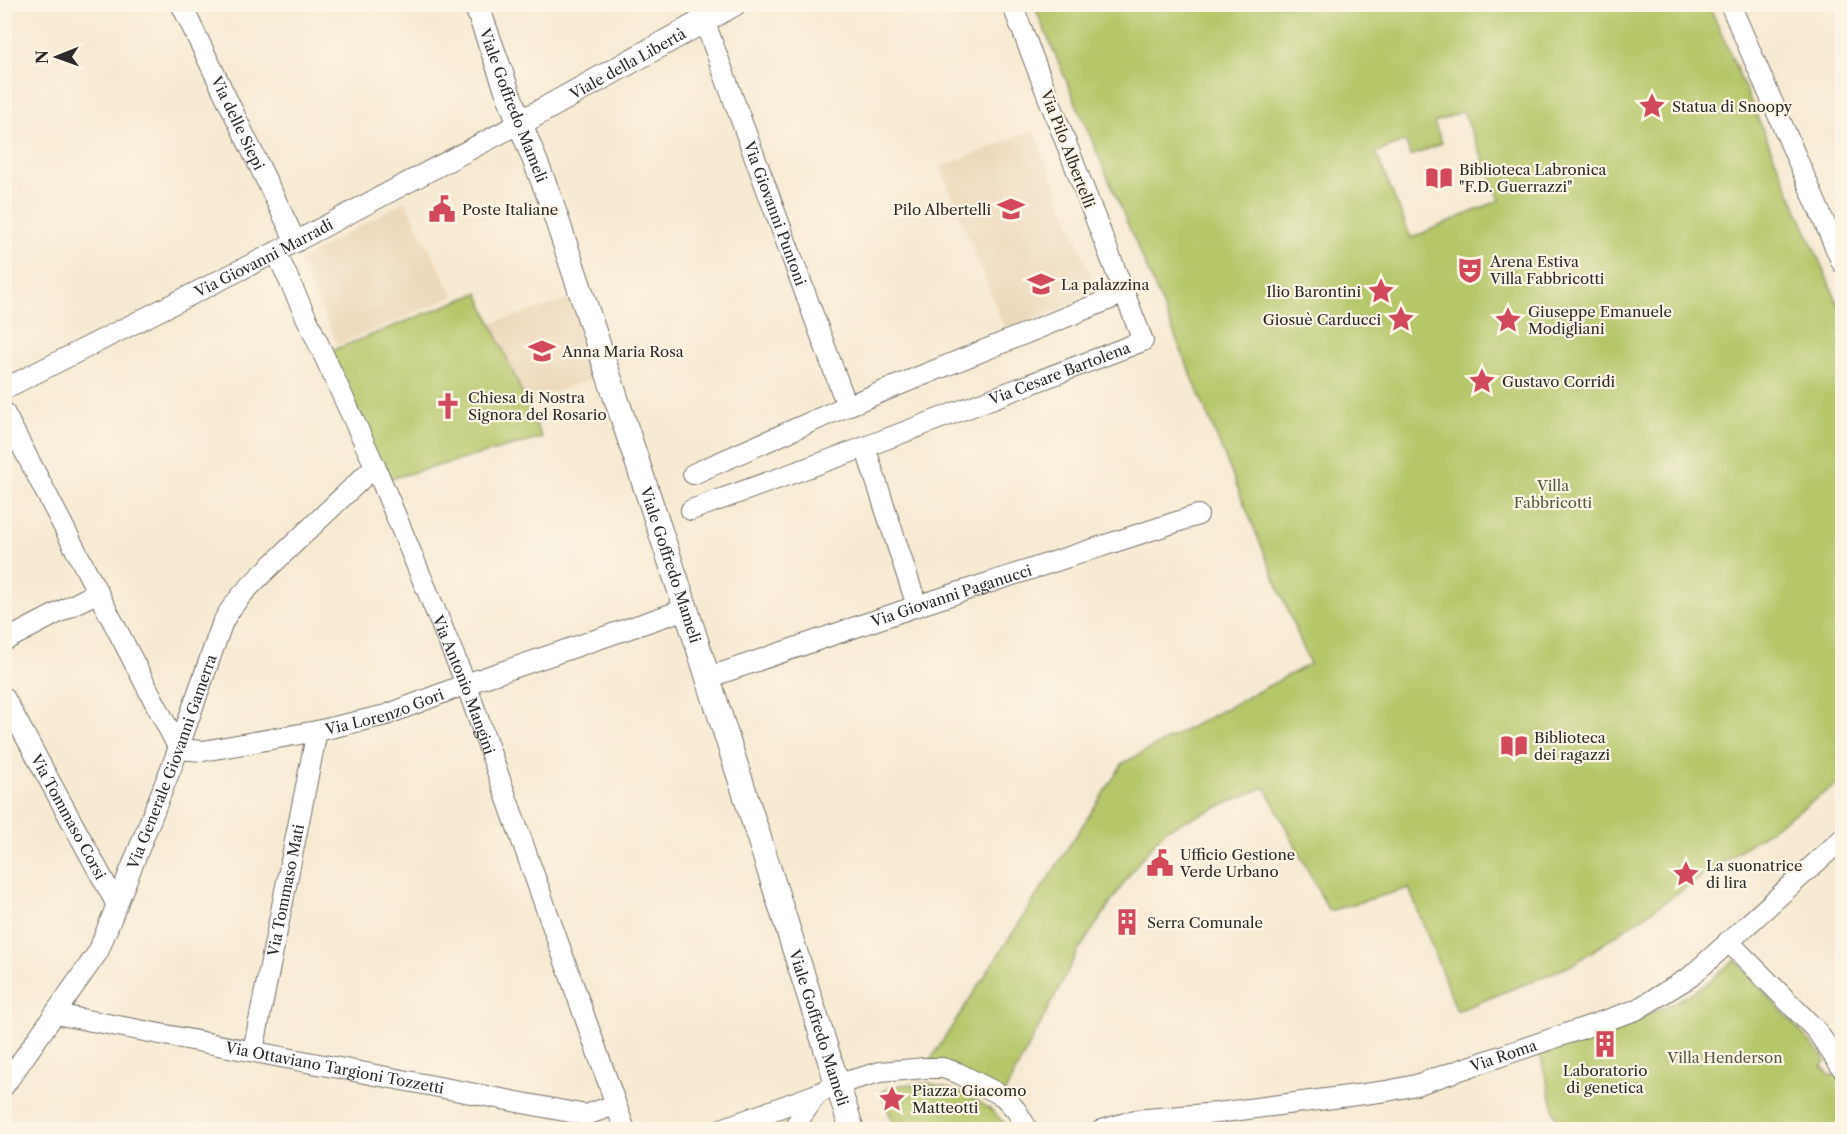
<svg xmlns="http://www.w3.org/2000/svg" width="1847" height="1134" font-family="'Libre Caslon Text',serif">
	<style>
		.built { fill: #ecd8ba }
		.green { fill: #b6c76a; stroke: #70794a; stroke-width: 1.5; fill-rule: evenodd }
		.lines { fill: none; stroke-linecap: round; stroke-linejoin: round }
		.minor-casing { stroke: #726e66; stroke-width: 22 }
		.tertiary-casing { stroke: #726e66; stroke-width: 26 }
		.minor { stroke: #fff; stroke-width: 20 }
		.tertiary { stroke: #fff; stroke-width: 24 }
		.labels { text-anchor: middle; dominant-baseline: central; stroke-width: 4.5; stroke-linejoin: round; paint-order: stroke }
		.street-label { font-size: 15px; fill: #2b2b2b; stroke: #fcf5e5 }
		.poi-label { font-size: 15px; fill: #2b2b2b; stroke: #fcf5e5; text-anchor: start }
		.park-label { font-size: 15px; fill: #555a3e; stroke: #fcf5e5 }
	</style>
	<rect width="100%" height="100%" fill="#fcf5e5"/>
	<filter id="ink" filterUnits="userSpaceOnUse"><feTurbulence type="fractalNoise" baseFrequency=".0167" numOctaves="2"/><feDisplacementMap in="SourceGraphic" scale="12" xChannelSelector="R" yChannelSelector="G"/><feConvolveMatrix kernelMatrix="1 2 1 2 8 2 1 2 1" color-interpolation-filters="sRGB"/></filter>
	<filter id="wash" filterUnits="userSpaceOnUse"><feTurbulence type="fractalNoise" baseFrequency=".008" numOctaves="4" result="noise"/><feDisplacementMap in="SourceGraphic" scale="24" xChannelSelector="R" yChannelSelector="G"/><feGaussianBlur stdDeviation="1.35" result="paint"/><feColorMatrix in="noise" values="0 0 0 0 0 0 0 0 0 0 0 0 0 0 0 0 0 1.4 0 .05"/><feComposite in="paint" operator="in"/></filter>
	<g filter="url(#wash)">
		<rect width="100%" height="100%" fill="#f7ead3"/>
		<!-- built -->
		<path class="built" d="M1034,130L1098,294L1005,330L941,167Z
			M405,201L454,296L338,345L299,261Z
			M571,299L595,379L526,400L522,389L510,393L489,324Z"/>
		<!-- green -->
		<path class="green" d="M1034,5H1709L1842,313V781L1572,965L1457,1011L1409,888L1329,911L1265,787L1166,829L1134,868L1077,953L1003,1096L925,1068L1123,763L1310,664L1162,304ZM1463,111L1500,200L1411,238L1376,153L1405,141L1411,156L1442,143L1434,123Z
			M478,293L542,438L381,481L323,354Z
			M1735,959C1763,992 1793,1023 1822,1055L1825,1061L1822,1066L1830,1076L1840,1074L1842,1078V1129H1559L1539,1050C1597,1034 1648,1020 1700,988C1712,981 1724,969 1735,959Z
			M929,1083C959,1091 986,1099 1006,1126L996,1130L895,1129L882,1091L900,1085Z"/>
	</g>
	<g filter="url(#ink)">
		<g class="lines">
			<defs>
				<g id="minor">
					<path id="s1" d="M181,4L296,242"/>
					<path d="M1730,4L1842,263"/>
					<path id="s2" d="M704,20L847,406"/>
					<path id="s3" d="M276,252L375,466L466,684L625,1130"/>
					<path id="s4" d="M4,389L276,252L520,123"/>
					<path d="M4,412L179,749"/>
					<path d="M865,447L917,606"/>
					<path d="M693,474L847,406L1125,293"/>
					<path id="s5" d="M691,510L865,447L1143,341L1012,4"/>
					<path d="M4,641L98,592"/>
					<path id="s6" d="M707,678L917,606L1198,515"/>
					<path id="s7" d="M4,697L117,905"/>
					<path id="s8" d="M179,749L203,751L317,731L386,715L466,684L686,609"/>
					<path d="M1728,941L1816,1030L1842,1068"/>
					<path id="s9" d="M55,1014L586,1115L615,1105"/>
					<path id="s10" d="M253,1051L317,731"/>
					<path id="s11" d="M4,1086L98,952L175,758L222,624C235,597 260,577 282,555C313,525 344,496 375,466"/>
					<path d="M719,1130L817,1094L838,1084L880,1072L925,1068H943L958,1073L1003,1096L1016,1110L1028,1130"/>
					<path d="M792,1130L817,1094"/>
					<path id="s12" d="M1102,1130L1135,1120L1217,1113L1387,1091L1416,1085L1636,1010L1690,977L1842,839"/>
				</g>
				<g id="tertiary">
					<path id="s13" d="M476,4L508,93L549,196L686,609L852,1130"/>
					<path id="s14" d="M520,123L734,4"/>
				</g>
			</defs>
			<!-- minor casing -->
			<use href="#minor" class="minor-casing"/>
			<!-- tertiary casing -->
			<use href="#tertiary" class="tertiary-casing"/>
			<!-- minor -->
			<use href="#minor" class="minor"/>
			<!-- tertiary -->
			<use href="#tertiary" class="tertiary"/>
		</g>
	</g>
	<!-- icons -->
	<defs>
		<symbol id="sight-bare" viewBox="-9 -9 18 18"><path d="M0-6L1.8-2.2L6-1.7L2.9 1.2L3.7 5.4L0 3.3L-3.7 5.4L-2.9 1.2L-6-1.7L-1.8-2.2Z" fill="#d1495b" stroke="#fcf5e5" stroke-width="2.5" paint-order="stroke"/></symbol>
		<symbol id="library-bare" viewBox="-9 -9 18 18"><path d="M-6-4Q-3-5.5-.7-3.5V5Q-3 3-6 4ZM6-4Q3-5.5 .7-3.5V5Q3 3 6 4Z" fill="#d1495b" stroke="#fcf5e5" stroke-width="2.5" paint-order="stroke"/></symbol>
		<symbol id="civic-bare" viewBox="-9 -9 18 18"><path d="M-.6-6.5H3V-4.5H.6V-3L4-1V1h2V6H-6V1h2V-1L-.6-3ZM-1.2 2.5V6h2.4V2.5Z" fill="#d1495b" stroke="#fcf5e5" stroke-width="2.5" paint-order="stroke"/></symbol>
		<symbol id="school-bare" viewBox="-9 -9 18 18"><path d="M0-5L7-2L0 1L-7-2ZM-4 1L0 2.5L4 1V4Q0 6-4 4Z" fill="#d1495b" stroke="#fcf5e5" stroke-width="2.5" paint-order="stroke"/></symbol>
		<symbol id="theatre-bare" viewBox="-9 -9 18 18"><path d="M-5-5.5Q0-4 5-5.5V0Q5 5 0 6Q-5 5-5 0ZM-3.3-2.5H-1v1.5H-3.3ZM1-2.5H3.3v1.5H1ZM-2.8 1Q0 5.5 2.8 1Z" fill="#d1495b" stroke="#fcf5e5" stroke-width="2.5" paint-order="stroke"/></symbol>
		<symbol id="church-bare" viewBox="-9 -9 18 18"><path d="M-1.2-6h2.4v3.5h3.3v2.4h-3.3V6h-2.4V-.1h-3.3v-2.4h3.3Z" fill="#d1495b" stroke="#fcf5e5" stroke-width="2.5" paint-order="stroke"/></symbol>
		<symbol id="building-bare" viewBox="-9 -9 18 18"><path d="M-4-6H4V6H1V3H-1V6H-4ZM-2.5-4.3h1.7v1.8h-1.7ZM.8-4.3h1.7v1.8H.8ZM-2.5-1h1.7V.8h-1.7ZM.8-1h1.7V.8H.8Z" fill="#d1495b" stroke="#fcf5e5" stroke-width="2.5" paint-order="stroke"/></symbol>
	</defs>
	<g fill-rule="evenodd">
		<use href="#sight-bare" x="1633" y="87" width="38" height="38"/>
		<use href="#library-bare" x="1420" y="159" width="38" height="38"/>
		<use href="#civic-bare" x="423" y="190" width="38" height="38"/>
		<use href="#school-bare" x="992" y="190" width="38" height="38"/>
		<use href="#theatre-bare" x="1451" y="251" width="38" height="38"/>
		<use href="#school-bare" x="1022" y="265" width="38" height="38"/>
		<use href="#sight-bare" x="1362" y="272" width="38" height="38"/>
		<use href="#sight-bare" x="1382" y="300" width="38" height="38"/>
		<use href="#sight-bare" x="1489" y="301" width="38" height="38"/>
		<use href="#school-bare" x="523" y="332" width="38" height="38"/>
		<use href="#sight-bare" x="1463" y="362" width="38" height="38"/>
		<use href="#church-bare" x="429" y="387" width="38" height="38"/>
		<use href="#library-bare" x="1495" y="727" width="38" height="38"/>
		<use href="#civic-bare" x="1141" y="844" width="38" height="38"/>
		<use href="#sight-bare" x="1667" y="855" width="38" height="38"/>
		<use href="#building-bare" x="1108" y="903" width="38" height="38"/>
		<use href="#building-bare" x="1586" y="1025" width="38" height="38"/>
		<use href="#sight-bare" x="873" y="1080" width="38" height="38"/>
	</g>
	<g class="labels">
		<!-- street labels -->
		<g class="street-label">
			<text stroke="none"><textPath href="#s14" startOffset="123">Viale della Libertà</textPath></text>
			<text stroke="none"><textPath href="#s13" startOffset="108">Viale Goffredo Mameli</textPath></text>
			<text stroke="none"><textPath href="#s1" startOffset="132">Via delle Siepi</textPath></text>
			<text transform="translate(1068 149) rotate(69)">Via Pilo Albertelli</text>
			<text stroke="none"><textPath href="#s2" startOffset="206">Via Giovanni Puntoni</textPath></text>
			<text stroke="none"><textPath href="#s4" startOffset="291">Via Giovanni Marradi</textPath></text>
			<text stroke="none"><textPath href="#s5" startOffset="393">Via Cesare Bartolena</textPath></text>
			<text stroke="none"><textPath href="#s13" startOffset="594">Viale Goffredo Mameli</textPath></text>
			<text stroke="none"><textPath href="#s6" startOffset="258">Via Giovanni Paganucci</textPath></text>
			<text stroke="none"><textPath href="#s3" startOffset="472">Via Antonio Mangini</textPath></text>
			<text stroke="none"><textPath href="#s8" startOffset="210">Via Lorenzo Gori</textPath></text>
			<text stroke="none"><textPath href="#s11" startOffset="368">Via Generale Giovanni Gamerra</textPath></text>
			<text stroke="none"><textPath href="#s7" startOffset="136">Via Tommaso Corsi</textPath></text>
			<text stroke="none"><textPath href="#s10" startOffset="164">Via Tommaso Mati</textPath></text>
			<text stroke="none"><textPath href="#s13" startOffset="1080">Viale Goffredo Mameli</textPath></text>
			<text stroke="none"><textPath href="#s12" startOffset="410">Via Roma</textPath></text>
			<text stroke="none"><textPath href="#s9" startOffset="285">Via Ottaviano Targioni Tozzetti</textPath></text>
		</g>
		<!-- poi labels -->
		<g class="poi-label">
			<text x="1672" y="106">Statua di Snoopy</text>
			<text x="1459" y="169">Biblioteca Labronica<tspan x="1459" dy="17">"F.D. Guerrazzi"</tspan></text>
			<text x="462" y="209">Poste Italiane</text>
			<text x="991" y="209" text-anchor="end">Pilo Albertelli</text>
			<text x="1490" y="261">Arena Estiva<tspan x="1490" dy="17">Villa Fabbricotti</tspan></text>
			<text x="1061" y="284">La palazzina</text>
			<text x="1361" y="291" text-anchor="end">Ilio Barontini</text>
			<text x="1528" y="311">Giuseppe Emanuele<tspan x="1528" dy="17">Modigliani</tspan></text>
			<text x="1381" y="319" text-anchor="end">Giosuè Carducci</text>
			<text x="562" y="351">Anna Maria Rosa</text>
			<text x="1502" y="381">Gustavo Corridi</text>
			<text x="468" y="397">Chiesa di Nostra<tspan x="468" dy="17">Signora del Rosario</tspan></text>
			<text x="1534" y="737">Biblioteca<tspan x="1534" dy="17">dei ragazzi</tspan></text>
			<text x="1180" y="854">Ufficio Gestione<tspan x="1180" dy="17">Verde Urbano</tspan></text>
			<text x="1706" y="865">La suonatrice<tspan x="1706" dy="17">di lira</tspan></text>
			<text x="1147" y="922">Serra Comunale</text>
			<text x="1605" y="1070" text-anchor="middle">Laboratorio<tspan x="1605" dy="17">di genetica</tspan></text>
			<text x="912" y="1090">Piazza Giacomo<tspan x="912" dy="17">Matteotti</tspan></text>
		</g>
		<!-- park labels -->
		<g class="park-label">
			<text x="1553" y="485">Villa<tspan x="1553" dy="17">Fabbricotti</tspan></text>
			<text x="1725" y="1057">Villa Henderson</text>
		</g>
	</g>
	<!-- margin -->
	<rect width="1847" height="1134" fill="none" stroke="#fcf5e5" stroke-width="24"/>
	<!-- north arrow -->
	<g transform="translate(57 57) rotate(269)" stroke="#fcf5e5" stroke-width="4.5" paint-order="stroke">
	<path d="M0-4.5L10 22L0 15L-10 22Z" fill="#2b2b2b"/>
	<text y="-9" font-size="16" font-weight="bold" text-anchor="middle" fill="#2b2b2b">N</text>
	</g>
</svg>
